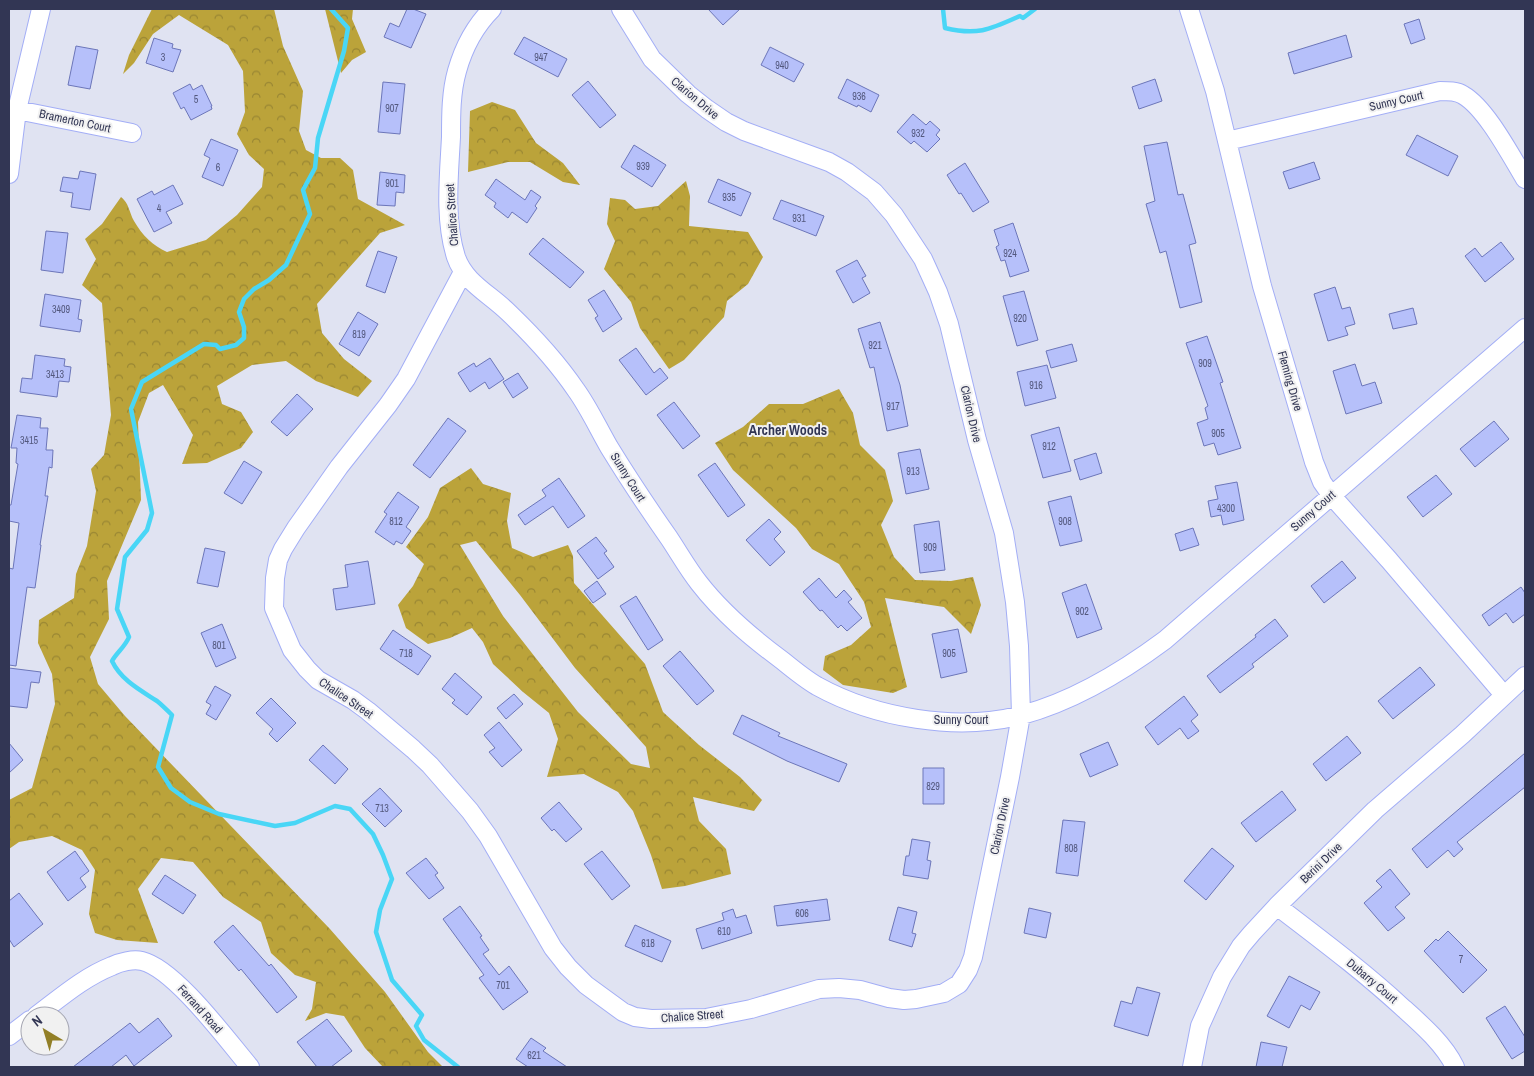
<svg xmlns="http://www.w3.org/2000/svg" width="1534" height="1076" font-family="'Archivo Narrow',sans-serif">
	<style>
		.forest { fill: url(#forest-crowns); fill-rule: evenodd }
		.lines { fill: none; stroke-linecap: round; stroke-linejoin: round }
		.stream { stroke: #49d6f6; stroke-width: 4.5 }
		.building { fill: #b6c0fa; stroke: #6c76b9 }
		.minor-casing { stroke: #a3aef6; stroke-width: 20 }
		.minor { stroke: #fff; stroke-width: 18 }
		.labels { text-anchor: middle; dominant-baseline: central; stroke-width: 4; stroke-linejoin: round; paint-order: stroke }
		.number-label { font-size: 10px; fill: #53587e }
		.street-label { font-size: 12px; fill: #323654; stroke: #f1f1f1 }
		.neighbourhood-label { font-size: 14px; font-weight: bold; fill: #323654; stroke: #f1f1f1 }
	</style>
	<defs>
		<pattern id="forest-crowns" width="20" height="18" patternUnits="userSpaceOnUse" patternTransform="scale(1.25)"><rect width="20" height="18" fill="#bba33a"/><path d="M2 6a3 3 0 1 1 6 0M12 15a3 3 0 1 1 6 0" fill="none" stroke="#998633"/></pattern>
	</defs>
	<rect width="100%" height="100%" fill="#e0e3f2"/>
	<!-- forest -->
	<path class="forest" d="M152,9H274L283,46L303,91L299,131L306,150L321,158H340L353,170L358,199L405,225L380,233L317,304L322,333L344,359L372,381L358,397L316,381L286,361L252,365L217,386L222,404L241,412L253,432L241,448L207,463L182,464L193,435L163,385L149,393L138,422L141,500L107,581L109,619L90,657L98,684L125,716L330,929L385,992L428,1052L443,1067H383L365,1048L344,1016L326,1013L305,1021L312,1009L316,982L295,975L271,953L261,922L223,897L193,862L161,858L138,889L158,943L117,940L95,933L89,914L95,870L82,850L52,836L19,842L9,849V800L32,788L55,704L52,674L38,643L39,620L74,598L76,574L87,546L96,491L91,469L104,455L111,415L102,303L82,285L96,259L85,239L102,224L121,197C129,203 129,212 134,221C142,235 153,246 167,252L206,240L237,215L262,187L264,169L249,155L237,134L245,112L243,71L228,45L179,15L153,34L134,63L123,74L129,55Z
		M325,9H353L352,19L366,52L352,60L341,73Z
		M492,102L515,110L536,143L563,163L580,185L563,182L530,162H508L468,172L470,111Z
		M686,181L690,196L689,226L748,232L763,257L748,284L727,301L724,317L684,360L669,369L640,328L631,302L604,269L615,241L607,224L610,198L625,200L635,209L658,206Z
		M839,389L853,413L860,445L885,470L893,501L881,525L894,557L915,580L951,581L973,577L981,605L971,634L944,607L885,598L907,687L893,693L843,685L823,670L825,656L851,645L871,627L864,602L839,564L812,549L796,528L733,470L715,443L743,427L769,404H803Z
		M471,468L483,484L511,493L507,521L512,548L533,557L568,545L573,556L574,583L645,664L663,712L699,745L740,777L762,800L754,811L693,797L699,821L726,849L731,874L685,886L662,889L651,855L633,811L618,792L584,774L547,777L558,739L549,713L523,692L493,664L483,642L472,628L450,638L428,644L406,628L398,605L413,586L424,564L406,547L428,517L440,488ZM476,541L520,595L575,668L646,747L650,768L631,764L578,712L503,616L460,545Z"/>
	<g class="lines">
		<!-- stream -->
		<path class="stream" d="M331,9L348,28L344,51L318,138L315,168L303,190L310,214L286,265L269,280L254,289L244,299L239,312L244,327V338L236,345L220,349L216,345L204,344L142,382L131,409L152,513L147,530L125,557L117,609L129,637C125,647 117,652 112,661C121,680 140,690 157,701C162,705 167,710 172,715L158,767L171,788L190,802L219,814L275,826L295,823L335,806L350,809L373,834L383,855L392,879L380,910L376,932L392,980L422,1015L416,1026L424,1040L458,1067
			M943,9L945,28C978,36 991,29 1020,16L1023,18L1035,9"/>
	</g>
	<!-- building -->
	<path class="building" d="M407,9H413L426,14L411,48L384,37L390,23L399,27Z
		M708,9H740L723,25Z
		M1419,19L1425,39L1411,44L1404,24Z
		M1346,35L1352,57L1294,74L1288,53Z
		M524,37L567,59L558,77L514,54Z
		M154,38L173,44L172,48L181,50L173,72L146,63Z
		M76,46L98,50L90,89L68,85Z
		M770,47L804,64L794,82L761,65Z
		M847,79L879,95L871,112L858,105L857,107L838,98Z
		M1155,79L1162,101L1139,109L1132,87Z
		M588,81L616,115L600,128L572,95Z
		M383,82L405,84L400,134L378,132Z
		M190,84L193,90L202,85L212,106H211L212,109L191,120L184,107L181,109L173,93Z
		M913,114L926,125L930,121L940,130L936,135L940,139L927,152L914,141L911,144L897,132Z
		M1417,135L1458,156L1448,176L1406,155Z
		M211,139L238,150L223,186L202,177L210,158L204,155Z
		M1167,142L1178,195L1183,194L1196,243L1189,245L1202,302L1180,308L1166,251L1160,253L1146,204L1155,201L1144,146Z
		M634,145L666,165L652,187L621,167Z
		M1314,162L1320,179L1289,189L1283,172Z
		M965,163L989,202L973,212L961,193L959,194L947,175Z
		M80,171L96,174L90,210L71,207L73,193L60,191L63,177L78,179Z
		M380,172L405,175L404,193L396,192L395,206L377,205Z
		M496,179L525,200L531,190L541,197L535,206L537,208L527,223L512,212L508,218L494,207L496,203L485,195Z
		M718,179L751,193L741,216L708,202Z
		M173,185L183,204L166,212L172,223L154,232L137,199L152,191L154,195Z
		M781,200L824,216L816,236L773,219Z
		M1013,223L1029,271L1010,277L1005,260L1001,261L996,247L999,245L994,230Z
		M46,231L68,233L63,273L41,270Z
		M543,238L584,272L570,288L529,254Z
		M1501,242L1514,259L1485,282L1465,256L1475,248L1482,257Z
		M378,251L397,257L385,293L366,286Z
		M857,260L866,276L862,278L870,293L853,303L836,271Z
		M1335,287L1342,309L1350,307L1355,324L1345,327L1348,335L1328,341L1314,294Z
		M604,290L622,319L603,332L595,318L598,316L588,300Z
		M1024,291L1038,340L1017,346L1003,296Z
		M45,294L81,300L78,319L82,320L80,332L40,326Z
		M1413,308L1417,324L1393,329L1389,314Z
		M358,312L378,324L359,356L339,344Z
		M880,322L900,385L908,426L887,431L874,367L870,368L858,329Z
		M1207,336L1223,382L1220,383L1241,448L1218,455L1214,443L1204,446L1197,423L1208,419L1205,408L1208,406L1186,343Z
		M1072,344L1077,361L1051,368L1046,351Z
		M636,348L654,373L660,368L668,378L646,395L619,360Z
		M35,355L65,359L64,366L71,367L69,382L59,381L57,397L20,392L22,378L32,379Z
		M490,358L504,379L489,389L485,382L470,392L458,373L474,363L476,367Z
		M1355,364L1362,386L1375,382L1382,403L1346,414L1333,371Z
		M1047,365L1056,398L1025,406L1017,372Z
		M518,373L528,388L513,398L503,382Z
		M297,394L313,409L287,436L271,422Z
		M674,402L700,436L683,449L657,415Z
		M17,415L41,418L40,428H48L46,450H53L52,468L49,467L45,496H48L40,545H41L35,588L27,587L16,666L9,665V568L13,569L19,523L9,521V505H11L18,464L16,463L17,448H11Z
		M448,418L466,431L430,478L413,465Z
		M1494,421L1509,439L1475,467L1460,449Z
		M1059,427L1071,471L1043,478L1031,435Z
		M920,449L929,489L906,494L898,453Z
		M1096,453L1102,473L1080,480L1074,460Z
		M244,461L262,472L242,504L224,493Z
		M715,463L745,505L728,517L698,475Z
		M1436,475L1452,494L1423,517L1407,497Z
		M559,478L585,516L568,528L553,506L525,525L518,515L546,496L542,490Z
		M1237,482L1244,520L1223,525L1221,515L1211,517L1208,501L1218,499L1215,486Z
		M398,492L419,507L406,527L411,531L402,544L396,541L394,545L375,532L387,514L384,512Z
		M1071,496L1082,541L1060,546L1048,502Z
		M769,519L781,532L774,539L785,552L770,566L746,540Z
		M939,521L945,570L920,573L914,525Z
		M1193,528L1199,545L1180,551L1175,534Z
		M596,537L607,551L604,553L614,567L598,579L577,551Z
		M205,548L225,552L218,587L197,583Z
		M368,561L375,604L336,610L333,589L348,587L345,565Z
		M1342,561L1356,578L1324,603L1311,586Z
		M819,578L836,598L844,590L852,599L848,602L862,618L847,631L841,625L838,628L822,610L820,611L803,592Z
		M597,581L606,594L593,603L584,591Z
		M1086,584L1102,629L1077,638L1062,593Z
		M1521,587L1525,593V614L1513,623L1506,613L1489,626L1482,615Z
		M636,596L663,640L648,650L620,606Z
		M1275,619L1288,636L1252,664L1254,667L1220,693L1207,676L1256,637L1255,635Z
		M222,624L236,658L216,667L201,633Z
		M958,629L967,672L941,678L932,634Z
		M393,630L431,656L418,675L380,649Z
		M680,651L714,691L697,705L663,666Z
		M1420,667L1435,685L1393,719L1378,701Z
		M9,668L41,672L39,683L31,682L27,708L9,706Z
		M455,673L482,697L467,715L452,703L455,700L442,689Z
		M215,686L231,695L216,720L206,714L211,705L206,702Z
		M514,694L523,704L506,719L497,708Z
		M1184,696L1198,715L1191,721L1199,731L1188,739L1180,728L1158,745L1145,727Z
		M271,698L296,723L277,742L269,734L273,729L256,713Z
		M742,715L780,733L778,736L847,764L839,782L787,761L733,734Z
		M499,722L522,750L502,767L489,752L495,748L484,735Z
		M1347,736L1361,753L1326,781L1313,764Z
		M1108,742L1118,765L1090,777L1080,754Z
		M9,743L23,760L9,773Z
		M323,745L348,769L335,784L309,760Z
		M1525,753V787L1457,842L1463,849L1454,857L1448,850L1427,868L1412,849Z
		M923,768H944V804H923Z
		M380,788L402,811L385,827L362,804Z
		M1282,791L1296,810L1256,842L1241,823Z
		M559,802L582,829L566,842L554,829L552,831L541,818Z
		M1063,820L1085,822L1078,876L1056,873Z
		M912,839L930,842L927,860L931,861L928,879L903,875L906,856H909Z
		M1212,848L1234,866L1206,900L1184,881Z
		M75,851L89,871L80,878L86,887L68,901L47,872Z
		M602,851L630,886L612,900L584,864Z
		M426,858L438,873L435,875L444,888L429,899L406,873Z
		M1390,869L1410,894L1395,907L1405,918L1388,931L1364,903L1382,887L1376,881Z
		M165,875L196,895L183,914L152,894Z
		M19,893L43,924L14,947L9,939V901Z
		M827,899L830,920L777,926L774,906Z
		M460,906L482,936L480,937L489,950L483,954L499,975L509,966L528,992L503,1010L479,978L484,975L443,919Z
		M898,907L917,912L912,933L916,934L912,947L889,940Z
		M1029,908L1051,913L1046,938L1024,933Z
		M733,909L736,918L746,915L752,933L702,949L696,929L724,920L722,913Z
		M233,925L269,966L271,964L297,997L277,1013L241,969L239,971L214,942Z
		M635,925L671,941L662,962L625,946Z
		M1448,931L1487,970L1463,993L1424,951L1436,939L1438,941Z
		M1289,976L1320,992L1310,1010L1301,1005L1289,1028L1267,1016Z
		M1137,987L1160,993L1148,1036L1114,1026L1121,1001L1132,1004Z
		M1505,1006L1525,1037V1051L1512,1059L1486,1018Z
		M158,1018L172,1036L134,1066L126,1055L111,1067H73L130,1023L139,1033Z
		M327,1019L352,1051L331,1067H317L297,1042Z
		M531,1038L546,1048L543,1051L567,1067H528L516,1059Z
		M1261,1042L1287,1047L1282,1067H1256Z"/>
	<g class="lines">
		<defs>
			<path id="minor" d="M492,9C474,27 464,46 457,71C451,92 451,115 451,137C449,176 444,219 456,257C465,283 490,294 509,313C534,337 557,362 576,390C589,408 598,428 609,447C628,478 648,508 669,538C679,553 688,569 699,583C723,614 752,638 783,661C794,670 805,679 817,686C875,718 957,732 1022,715C1074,701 1122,672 1165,640L1525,328
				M1189,9L1215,91L1262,286L1314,462L1322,482L1331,495L1389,560L1504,695
				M17,110L132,133
				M1227,141L1440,91C1448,91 1457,91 1463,95C1486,108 1511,156 1525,179
				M9,174L17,110L41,9
				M463,272L406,379L388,405L339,467L296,528L283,549L278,560L275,578L274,608L292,650L307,669L318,680L353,700L368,711L413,749L430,765L470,811L488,836L553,948L568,967L586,985L623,1012L635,1017L651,1019L706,1018L751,1009L819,989L839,988L860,990L889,998L904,1000L916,999L944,993L959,984L968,970L973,957L1010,777L1021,715L1019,646L1015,602L1004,533L977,440L949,324L938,292L923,259L894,215L874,192L847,172L829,162L744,131L726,122L707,109L688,94L652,59L621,9
				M1277,906C1320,939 1363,971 1402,1007C1421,1024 1444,1044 1455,1067
				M36,1016C60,998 84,977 112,966C120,962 133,959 142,961C175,969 227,1040 250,1067
				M9,1036L30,1020
				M1192,1067L1200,1026L1222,977L1241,946L1252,933L1277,906L1375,810L1462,735L1525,676"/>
		</defs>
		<!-- minor casing -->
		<use href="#minor" class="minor-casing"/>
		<!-- minor -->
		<use href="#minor" class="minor"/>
	</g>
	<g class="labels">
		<!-- number labels -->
		<g class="number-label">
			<text x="163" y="57">3</text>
			<text x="541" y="57">947</text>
			<text x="782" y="65">940</text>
			<text x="859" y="96">936</text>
			<text x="196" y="99">5</text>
			<text x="392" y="108">907</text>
			<text x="918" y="133">932</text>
			<text x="643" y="166">939</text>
			<text x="218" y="167">6</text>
			<text x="392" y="183">901</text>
			<text x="729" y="197">935</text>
			<text x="159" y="208">4</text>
			<text x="799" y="218">931</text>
			<text x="1010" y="253">924</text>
			<text x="61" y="309">3409</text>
			<text x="1020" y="318">920</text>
			<text x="359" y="334">819</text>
			<text x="875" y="345">921</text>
			<text x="1205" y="363">909</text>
			<text x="55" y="374">3413</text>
			<text x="1036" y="385">916</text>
			<text x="893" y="406">917</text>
			<text x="1218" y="433">905</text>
			<text x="29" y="440">3415</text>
			<text x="1049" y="446">912</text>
			<text x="913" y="471">913</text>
			<text x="1226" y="508">4300</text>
			<text x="396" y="521">812</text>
			<text x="1065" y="521">908</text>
			<text x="930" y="547">909</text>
			<text x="1082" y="611">902</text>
			<text x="219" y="645">801</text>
			<text x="406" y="653">718</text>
			<text x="949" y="653">905</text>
			<text x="933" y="786">829</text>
			<text x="382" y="808">713</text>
			<text x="1071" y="848">808</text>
			<text x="802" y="913">606</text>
			<text x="724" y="931">610</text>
			<text x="648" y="943">618</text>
			<text x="1461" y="959">7</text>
			<text x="503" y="985">701</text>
			<text x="534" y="1055">621</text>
		</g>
		<!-- street labels -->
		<g class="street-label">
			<text transform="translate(695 98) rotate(40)">Clarion Drive</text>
			<text transform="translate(1396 101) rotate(-13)">Sunny Court</text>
			<text transform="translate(75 121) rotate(12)">Bramerton Court</text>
			<text transform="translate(452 215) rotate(-94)">Chalice Street</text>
			<text transform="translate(1290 381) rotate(74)">Fleming Drive</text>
			<text transform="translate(971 414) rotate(77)">Clarion Drive</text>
			<text transform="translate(628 477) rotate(58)">Sunny Court</text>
			<text transform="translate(1313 511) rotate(-41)">Sunny Court</text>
			<text transform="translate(346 698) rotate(34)">Chalice Street</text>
			<text x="961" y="720">Sunny Court</text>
			<text transform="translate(1000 826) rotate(-78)">Clarion Drive</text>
			<text transform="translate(1321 863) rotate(-44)">Berini Drive</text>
			<text transform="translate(1372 981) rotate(40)">Dubarry Court</text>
			<text transform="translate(200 1009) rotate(48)">Ferrand Road</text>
			<text transform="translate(692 1016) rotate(-4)">Chalice Street</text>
		</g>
		<!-- neighbourhood labels -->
		<g class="neighbourhood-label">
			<text x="788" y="430">Archer Woods</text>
		</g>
	</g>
	<!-- border -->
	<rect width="1534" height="1076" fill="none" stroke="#323654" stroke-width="20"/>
	<!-- north arrow -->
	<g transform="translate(45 1031) rotate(322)"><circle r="24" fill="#f1f1f1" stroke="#a5a6b2"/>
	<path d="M0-4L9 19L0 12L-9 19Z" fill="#927f26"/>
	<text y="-8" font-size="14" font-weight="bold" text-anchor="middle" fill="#323654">N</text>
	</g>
</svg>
